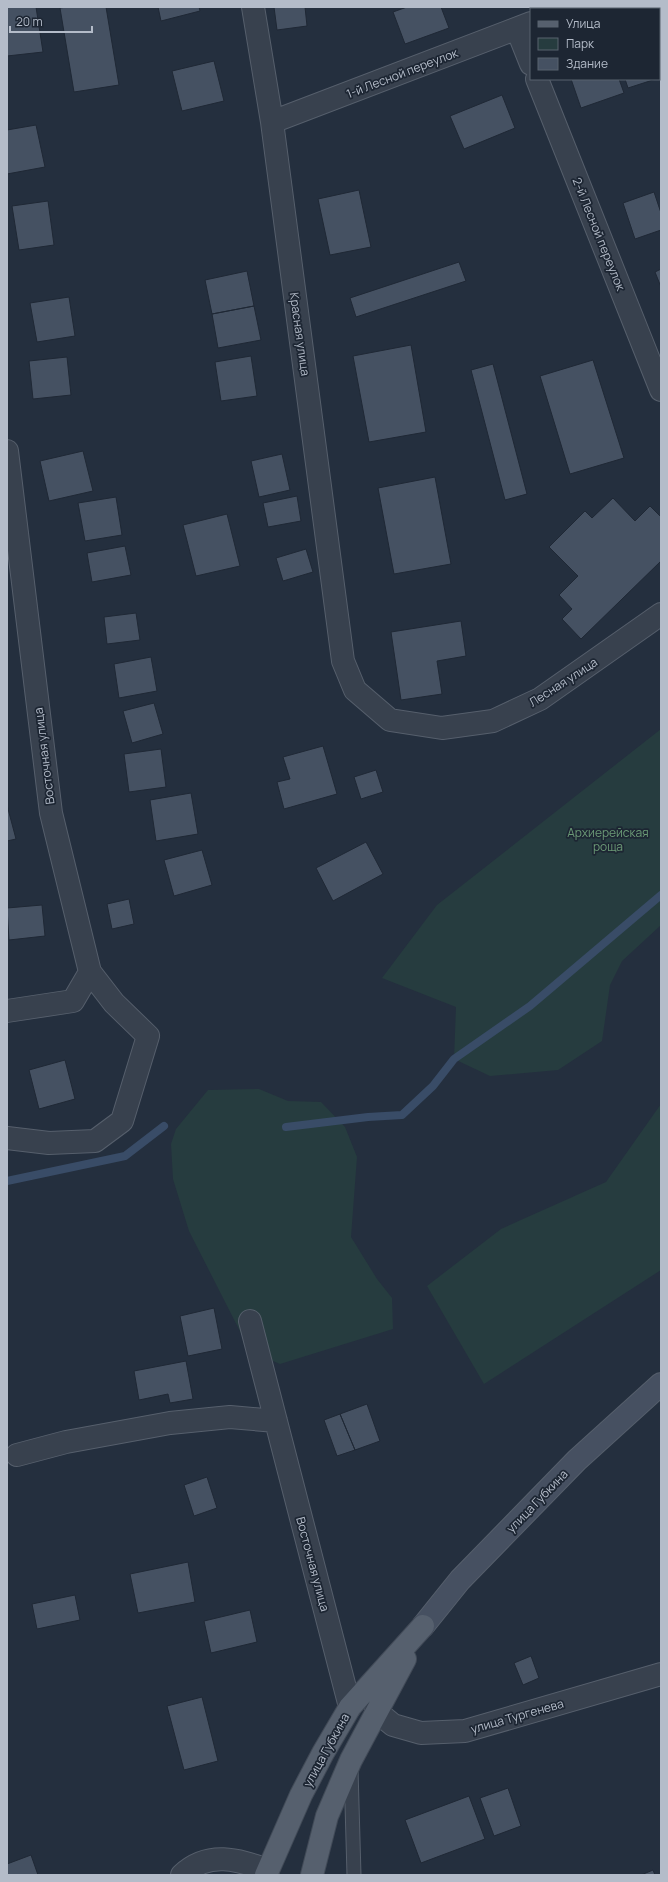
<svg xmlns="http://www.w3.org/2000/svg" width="668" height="1882" font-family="Manrope,sans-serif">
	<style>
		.green { fill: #263c3f }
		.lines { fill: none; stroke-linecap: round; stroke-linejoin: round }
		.stream { stroke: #394c67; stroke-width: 8 }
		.building { fill: #455162; stroke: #1f2835 }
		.lane-casing { stroke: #565f6c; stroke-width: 15 }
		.street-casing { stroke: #565f6c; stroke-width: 24 }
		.secondary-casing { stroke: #565f6c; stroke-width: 24 }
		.primary-casing { stroke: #414a57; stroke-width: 24 }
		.lane { stroke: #38414e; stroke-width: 13 }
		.street { stroke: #38414e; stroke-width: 22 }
		.secondary { stroke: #465061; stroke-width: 22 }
		.primary { stroke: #56606e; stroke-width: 22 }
		.labels { text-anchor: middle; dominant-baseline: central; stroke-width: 3.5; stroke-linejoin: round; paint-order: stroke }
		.street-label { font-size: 12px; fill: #b4bcc9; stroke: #1d2633 }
		.park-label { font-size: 12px; fill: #6b9a76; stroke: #1d2633 }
	</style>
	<rect width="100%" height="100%" fill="#242f3e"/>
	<!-- green -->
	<path class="green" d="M661,729V925L622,961L610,985L602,1041L558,1070L490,1076L454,1059L456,1007L382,978L437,905Z
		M259,1089L288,1101L321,1102L345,1127L357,1157L351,1237L377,1279L392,1298L393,1329L280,1364L250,1351L189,1231L173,1179L171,1144L176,1129L208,1090Z
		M661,1104V1270L484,1384L427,1286L501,1229L606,1182Z"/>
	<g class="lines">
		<!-- stream -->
		<path class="stream" d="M286,1127L368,1117L402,1115L433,1086L454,1059L530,1006L661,895
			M7,1181L125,1156L164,1126"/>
	</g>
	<!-- building -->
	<path class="building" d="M7,7H36L43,52L7,56Z
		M67,7H106L119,85L74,92L60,8Z
		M158,7H199L200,11L161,21Z
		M274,7H305L307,26L277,30Z
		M407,7H441L449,28L405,44L393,12Z
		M659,48L661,54V77L659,78Z
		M214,61L224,101L182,111L172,71Z
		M571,79H619L624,93L581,108Z
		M625,79H656L628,88Z
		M502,95L515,128L464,149L450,116Z
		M36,125L45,167L7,174V130Z
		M359,190L371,247L330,255L318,199Z
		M654,192L661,213V230L635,239L623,203Z
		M48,201L54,245L19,250L12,206Z
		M459,262L466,281L356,317L350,298Z
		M661,269V287L655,272Z
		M247,271L254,306L212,314L205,280Z
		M69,297L75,336L37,342L30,303Z
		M254,306L261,340L218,348L212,314Z
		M411,345L426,432L369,442L353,356Z
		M251,356L257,396L221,401L215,362Z
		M67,357L71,395L33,399L29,361Z
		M593,360L624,458L570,474L540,376Z
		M493,364L527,494L505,500L471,370Z
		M83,451L93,491L49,501L40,461Z
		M282,454L290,490L259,497L251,461Z
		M435,477L451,564L394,574L378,488Z
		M297,496L301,521L268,527L263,503Z
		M116,497L122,535L85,541L78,503Z
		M613,498L635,521L650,506L660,516L661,515V561L581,639L562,619L572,609L559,595L578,576L549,547L585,511L592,518Z
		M227,514L240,566L196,576L183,525Z
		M125,546L131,575L92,582L87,553Z
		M306,549L313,572L283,581L276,558Z
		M136,613L140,640L107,644L104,617Z
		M461,621L466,656L437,661L442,694L401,700L391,632Z
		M151,657L157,691L119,698L114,664Z
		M154,703L163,734L132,743L123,711Z
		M323,746L337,794L284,809L277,782L290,779L283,757Z
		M161,749L166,787L129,792L124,754Z
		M376,770L383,792L361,799L354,777Z
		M191,793L198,834L156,841L150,800Z
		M7,805L16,839L7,841Z
		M366,842L383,874L333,901L316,868Z
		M202,850L212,885L174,896L164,860Z
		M129,899L134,924L112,929L107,904Z
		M42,905L45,936L9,940L7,908Z
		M65,1060L75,1099L39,1109L29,1070Z
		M214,1308L222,1349L188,1356L180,1316Z
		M186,1361L193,1399L170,1403L168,1394L139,1400L134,1371Z
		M367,1404L380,1441L355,1450L340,1414Z
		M340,1414L355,1450L337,1456L324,1420Z
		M207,1477L217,1508L194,1516L184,1485Z
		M188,1562L195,1602L138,1613L130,1574Z
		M75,1595L80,1620L37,1629L32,1604Z
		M250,1610L257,1642L211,1653L204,1621Z
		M531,1656L539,1678L523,1685L514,1663Z
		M202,1697L218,1761L184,1770L167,1706Z
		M508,1788L521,1826L494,1836L480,1798Z
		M469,1796L485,1839L421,1863L405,1820Z
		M31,1855L38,1875H7V1864Z
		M653,1870L655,1875H641Z"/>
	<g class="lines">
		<defs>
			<path id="lane" d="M351,1769L354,1875"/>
			<path id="street" d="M253,7L272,122L343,661L355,690L390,720L442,728L493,721L540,699L661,614
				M565,9L570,7
				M517,29L531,64
				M537,79L661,390
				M272,122L531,23
				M7,451L51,813L90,972L114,1003L148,1036L122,1121L95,1141L49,1143L7,1138
				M7,1011L73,1001L90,972
				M250,1321L350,1707
				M17,1455L66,1442L170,1423L230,1417L276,1421
				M376,1711L393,1725L421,1733L465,1731L661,1674
				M182,1875C209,1850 238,1860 268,1870"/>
			<path id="secondary" d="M423,1626L460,1580L577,1460L661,1384"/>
			<path id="primary" d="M266,1875L301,1795L323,1753L350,1707L423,1626
				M312,1875L327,1816L351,1760L405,1659"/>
		</defs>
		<!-- lane casing -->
		<use href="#lane" class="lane-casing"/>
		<!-- street casing -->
		<use href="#street" class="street-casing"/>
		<!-- secondary casing -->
		<use href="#secondary" class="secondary-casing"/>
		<!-- primary casing -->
		<use href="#primary" class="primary-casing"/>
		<!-- lane -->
		<use href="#lane" class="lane"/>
		<!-- street -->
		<use href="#street" class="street"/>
		<!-- secondary -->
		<use href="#secondary" class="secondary"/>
		<!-- primary -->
		<use href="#primary" class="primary"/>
	</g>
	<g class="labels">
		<!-- street labels -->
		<g class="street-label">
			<text transform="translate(402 73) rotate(-21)">1-й Лесной переулок</text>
			<text transform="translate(599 234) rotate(68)">2-й Лесной переулок</text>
			<text transform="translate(300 334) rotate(82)">Красная улица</text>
			<text transform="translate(563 682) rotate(-33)">Лесная улица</text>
			<text transform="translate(44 756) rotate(-97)">Восточная улица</text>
			<text transform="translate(537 1501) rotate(-46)">улица Губкина</text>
			<text transform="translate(313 1564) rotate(75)">Восточная улица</text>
			<text transform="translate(517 1716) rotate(-16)">улица Тургенева</text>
			<text transform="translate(326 1750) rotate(-61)">улица Губкина</text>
		</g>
		<!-- park labels -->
		<g class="park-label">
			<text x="608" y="832">Архиерейская<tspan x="608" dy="14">роща</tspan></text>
		</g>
	</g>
	<!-- border -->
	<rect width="668" height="1882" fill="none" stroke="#b4bcc9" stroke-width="16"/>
	<!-- legend -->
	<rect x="530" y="8" width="130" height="72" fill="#1d2633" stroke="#59626f"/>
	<rect x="538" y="21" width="20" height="6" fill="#56606e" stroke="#59626f"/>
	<text x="566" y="28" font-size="12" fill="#b4bcc9">Улица</text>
	<rect x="538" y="38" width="20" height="12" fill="#263c3f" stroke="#59626f"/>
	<text x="566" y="48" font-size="12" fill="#b4bcc9">Парк</text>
	<rect x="538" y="58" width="20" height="12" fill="#455162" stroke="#59626f"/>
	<text x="566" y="68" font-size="12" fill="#b4bcc9">Здание</text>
	<!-- scale -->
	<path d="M10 26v6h82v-6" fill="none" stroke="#b4bcc9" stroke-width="2"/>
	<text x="16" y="26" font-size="12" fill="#b4bcc9" stroke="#1d2633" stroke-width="3" paint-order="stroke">20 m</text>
</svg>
